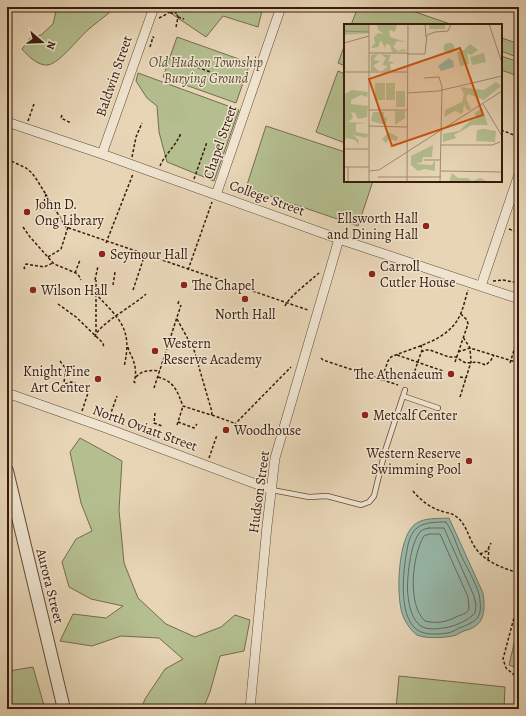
<svg xmlns="http://www.w3.org/2000/svg" width="526" height="716" font-family="Alegreya,serif">
	<style>
		.green { fill: #b4be8f; stroke: #766c4e }
		.water { fill: #97b9ab; stroke: #717a6c }
		.lines { fill: none; stroke-linecap: round; stroke-linejoin: round }
		.shore { stroke: #686a5c; stroke-width: 1 }
		.service-casing { stroke: #644a37; stroke-width: 6 }
		.minor-casing { stroke: #644a37; stroke-width: 10 }
		.tertiary-casing { stroke: #644a37; stroke-width: 14 }
		.path { stroke: #381b0d; stroke-width: 1.5; stroke-dasharray: 3 2; stroke-linecap: butt }
		.service { stroke: #efe4d0; stroke-width: 4.5 }
		.minor { stroke: #efe4d0; stroke-width: 9 }
		.tertiary { stroke: #efe4d0; stroke-width: 12 }
		.poi-dot { fill: #8f2418; stroke: #efe4d0; stroke-width: 1.5 }
		.labels { text-anchor: middle; dominant-baseline: central; stroke-width: 3; stroke-linejoin: round; paint-order: stroke }
		.park-label { font-size: 14px; font-style: italic; fill: #5d4c34; stroke: #efe4d0 }
		.street-label { font-size: 14px; fill: #381b0d; stroke: #efe4d0 }
		.poi-label { font-size: 14px; fill: #381b0d; stroke: #efe4d0; text-anchor: start }
		.inset-road { fill: none; stroke: #a18b72; stroke-width: 1 }
		.view { fill: #ce500c; fill-opacity: 0.15; stroke: #ce500c; stroke-width: 2 }
		.inset-edge { fill: none; stroke: #381b0d; stroke-width: 2 }
	</style>
	<rect width="100%" height="100%" fill="#e7d5b6"/>
	<filter id="stains"><feTurbulence type="fractalNoise" baseFrequency=".005" numOctaves="4"/><feColorMatrix values="0 0 0 0 .2 0 0 0 0 .09 0 0 0 0 .02 0 0 0 .5 -.17"/></filter>
	<radialGradient id="worn" r=".72"><stop offset=".6" stop-color="#630" stop-opacity="0"/><stop offset="1" stop-color="#630" stop-opacity=".3"/></radialGradient>
	<!-- green -->
	<path class="green" d="M57,7H110L109,13C103,18 96,23 90,28C80,36 60,63 48,65C38,66 28,56 22,49L30,38L41,35L53,24Z
		M167,7H263L258,27L223,16L206,37L166,10Z
		M358,7H401L453,25H351Z
		M177,37L250,63L236,103L163,77Z
		M502,38L519,44V58L501,51Z
		M345,44V66L338,63Z
		M501,56L519,62L518,76L501,70Z
		M338,71L345,74V143L316,132Z
		M138,73L239,110L214,181L167,162L159,132L157,106L147,98L136,81Z
		M266,126L345,152V181H373L358,226L246,188Z
		M80,438L122,461L119,510L124,563L138,598L166,624L195,637L221,627L235,615L250,620L244,651L220,656L210,692L203,709H141L145,699L165,669L183,659L159,638L121,636L92,646L60,641L73,614L106,618L123,606L91,599L69,587L62,562L76,539L92,531L81,503L70,452Z
		M519,623V669L509,665Z
		M33,667L45,709H7V670L9,671Z
		M399,676L505,687L504,709H396Z"/>
	<!-- water -->
	<path class="water" d="M449,518L483,593C485,608 486,625 467,630C463,631 460,633 456,635C448,638 425,639 417,635C410,630 404,620 402,613C396,593 398,539 414,525C423,517 437,519 449,518Z"/>
	<g class="lines">
		<!-- shore -->
		<path class="shore" d="M446,522C453,532 456,544 461,555C467,568 475,581 479,594C480,600 481,607 480,612C478,621 469,624 462,627C457,628 454,632 448,633C440,634 429,635 421,632C397,622 403,570 407,550C411,524 423,522 446,522Z
			M429,528H444L474,596L476,605L475,613C468,621 453,627 443,628C437,629 427,630 421,626C412,620 409,606 408,596C406,583 410,541 421,531C423,529 426,529 429,528Z
			M430,534H440L468,597L469,609C466,615 462,614 456,617C446,622 436,624 425,621C407,605 412,555 424,536Z"/>
		<defs>
			<path id="service" d="M403,396L438,408
				M272,490L309,497L327,496L361,505L369,502L374,496L385,451L405,390"/>
			<path id="minor" d="M7,122L102,154L339,239L519,299
				M102,154L154,7
				M216,195L281,7
				M481,286L519,174
				M7,393L106,428L272,490
				M250,709L267,526L275,458L339,239"/>
			<path id="tertiary" d="M7,471L64,709"/>
		</defs>
		<!-- service casing -->
		<use href="#service" class="service-casing"/>
		<!-- minor casing -->
		<use href="#minor" class="minor-casing"/>
		<!-- tertiary casing -->
		<use href="#tertiary" class="tertiary-casing"/>
		<!-- path -->
		<path class="path" d="M170,13H176V7
			M178,17L184,19
			M159,18L167,14L175,7
			M176,27L178,17L176,13
			M150,47L153,37L154,38
			M174,59L244,84
			M62,115L61,118L71,123
			M28,121L34,104
			M501,130L519,137
			M132,157L136,137L142,123
			M7,159L26,168L32,173L37,180L66,227L308,310
			M160,166C165,154 176,146 181,133
			M194,179L207,142
			M46,194L43,207L56,210
			M40,210L43,207
			M23,227L30,237L54,264L76,273L79,276L81,280
			M509,229L519,233
			M106,243L133,174
			M48,257L58,251L61,249L68,227
			M25,269L24,268L26,264L44,267L53,263
			M188,270L212,202
			M75,273L80,260
			M95,280L98,266
			M493,281L503,280L519,283
			M113,285L115,272
			M133,290L145,254
			M95,293C120,320 133,328 124,367
			M58,304L76,317L103,343L104,348
			M178,304L179,300
			M285,306C288,298 311,280 319,273
			M177,319L194,350L212,412L211,417
			M96,332V280
			M95,337C97,325 136,304 146,294
			M128,347C129,353 133,357 134,363C136,368 136,377 134,382L136,383
			M421,352L426,350H430L449,357H456L462,361L466,363L477,362L486,365L491,360L494,355
			M458,352L470,348L519,363
			M397,355L443,371
			M321,358L323,360L398,385
			M60,361L66,369L64,382L66,384L71,382L76,383
			M455,362L468,324L467,320L461,314
			M510,363L519,334
			M413,376L422,350L421,345
			M136,377C142,370 151,370 160,371
			M158,377C175,382 177,391 183,406L211,415
			M460,377L466,378
			M381,381L388,361L391,357C413,347 445,342 458,319C463,311 465,299 468,290
			M518,381L519,382
			M154,388L181,305
			M460,397L471,362L470,348L463,337
			M82,411L89,390
			M155,413L154,423L162,426
			M212,415L234,423
			M108,421L117,396
			M178,422L194,428L197,424
			M177,425L183,406
			M234,425L291,367
			M516,435L519,436
			M209,458L217,435
			M413,491C420,500 431,508 441,511C447,513 453,513 458,518C466,525 468,535 473,544C482,561 502,568 519,573
			M480,554L487,551L491,543
			M488,560L489,549
			M519,599L503,659L506,668L519,679"/>
		<!-- service -->
		<use href="#service" class="service"/>
		<!-- minor -->
		<use href="#minor" class="minor"/>
		<!-- tertiary -->
		<use href="#tertiary" class="tertiary"/>
	</g>
	<!-- markers -->
	<g class="poi-dot">
		<circle cx="27" cy="212" r="4"/>
		<circle cx="426" cy="226" r="4"/>
		<circle cx="102" cy="254" r="4"/>
		<circle cx="372" cy="274" r="4"/>
		<circle cx="184" cy="285" r="4"/>
		<circle cx="33" cy="290" r="4"/>
		<circle cx="245" cy="299" r="4"/>
		<circle cx="155" cy="351" r="4"/>
		<circle cx="451" cy="374" r="4"/>
		<circle cx="98" cy="379" r="4"/>
		<circle cx="365" cy="415" r="4"/>
		<circle cx="226" cy="430" r="4"/>
		<circle cx="469" cy="461" r="4"/>
	</g>
	<g class="labels">
		<!-- park labels -->
		<g class="park-label">
			<text x="206" y="62">Old Hudson Township<tspan x="206" dy="16">Burying Ground</tspan></text>
		</g>
		<!-- street labels -->
		<g class="street-label">
			<text transform="translate(114 76) rotate(-71)">Baldwin Street</text>
			<text transform="translate(220 142) rotate(-71)">Chapel Street</text>
			<text transform="translate(267 198) rotate(20)">College Street</text>
			<text transform="translate(145 428) rotate(20)">North Oviatt Street</text>
			<text transform="translate(259 492) rotate(-82)">Hudson Street</text>
			<text transform="translate(50 586) rotate(76)">Aurora Street</text>
		</g>
		<!-- poi labels -->
		<g class="poi-label">
			<text x="35" y="204">John D.<tspan x="35" dy="16">Ong Library</tspan></text>
			<text x="418" y="218" text-anchor="end">Ellsworth Hall<tspan x="418" dy="16">and Dining Hall</tspan></text>
			<text x="110" y="254">Seymour Hall</text>
			<text x="380" y="266">Carroll<tspan x="380" dy="16">Cutler House</tspan></text>
			<text x="192" y="285">The Chapel</text>
			<text x="41" y="290">Wilson Hall</text>
			<text x="245" y="314" text-anchor="middle">North Hall</text>
			<text x="163" y="343">Western<tspan x="163" dy="16">Reserve Academy</tspan></text>
			<text x="90" y="371" text-anchor="end">Knight Fine<tspan x="90" dy="16">Art Center</tspan></text>
			<text x="443" y="374" text-anchor="end">The Athenaeum</text>
			<text x="373" y="415">Metcalf Center</text>
			<text x="234" y="430">Woodhouse</text>
			<text x="461" y="453" text-anchor="end">Western Reserve<tspan x="461" dy="16">Swimming Pool</tspan></text>
		</g>
	</g>
	<!-- overview -->
	<g transform="translate(344 24)">
		<rect width="158" height="158" fill="#e7d5b6"/>
		<path d="M0,0H25V9L0,11ZM33,0H53L51,8L45,6L46,13L62,18L53,17L49,23L54,27L60,25L62,27L48,28L46,21L42,20L41,24L37,16L34,23L27,24L31,19L30,13L34,9L40,10L34,6ZM85,0H101V5H85ZM99.5 24a5.5 5.5 0 1 1 11 0a5.5 5.5 0 1 1-11 0ZM126,20L134,26L127,31L123,29L125,40L116,42L113,28L120,26ZM140,29L142,38L128,41L126,33ZM34,30L29,36L36,37L29,42L35,47H27V31ZM37,30L47,31L44,37L51,39L46,40L47,47H38L44,42L38,41L42,34ZM152,58L157,62L140,76L124,70L122,74L127,86H123L120,80L119,88L117,90L111,87L100,93L101,86L118,78L120,70L116,63L140,66ZM31,59H41V76H31ZM42,59H51V76H42ZM8,66L24,68L23,73L17,71L7,76V80L24,82L23,93L14,95L11,89L7,88L9,94L4,98L22,99L12,100V108L24,110L23,114L9,111L14,115L15,121L11,116L2,114L0,120V71ZM52,67H61V83H52ZM138,84L144,101H128L110,111L112,114L99,118V110L115,107L127,96L132,95L131,89ZM51,87H61V94L51,101ZM29,88H40V93L43,94L42,101L27,97ZM140,105L152,107L151,118L132,117L133,106ZM45,108L54,113L53,117L45,115L42,119L38,115ZM89,121L88,133H79L78,138L72,140L88,141L91,136V147L81,145L74,147L67,141V132ZM108,149L114,154H124L128,157L136,154L145,158H105Z" fill="#b4be8f"/>
		<path d="M105,34L109,37L110,43L97,47L94,42Z" fill="#97b9ab"/>
		<path class="inset-road" d="M25,0V158M81,0L82,13M145,0L158,39M0,7L25,8M0,19L25,12M25,29H63M63,30H81L83,11L91,8L104,7L107,0M0,48H63M80,54L95,53L98,63L96,158M63,69L94,67L158,52M139,80L158,112M25,86H63M25,102L63,103M97,121H148L156,118M0,125H25M80,136H97M0,143H25M4,143V158M25,147L35,146L158,67M97,147L158,148M34,153H97M63,158L64,0"/>
		<path class="view" d="M116,24L139,91L48,122L25,55Z"/>
		<rect width="158" height="158" class="inset-edge"/>
	</g>
	<!-- margin -->
	<rect width="526" height="716" fill="none" stroke="#e7d5b6" stroke-width="24"/>
	<rect x="8" y="8" width="510" height="700" fill="none" stroke="#381b0d" stroke-width="2"/>
	<rect x="12" y="12" width="502" height="692" fill="none" stroke="#381b0d"/>
	<!-- north arrow -->
	<g transform="translate(42 42) rotate(109)" stroke="#efe4d0" stroke-width="3" paint-order="stroke">
	<path d="M0-3L7 15L0 10L-7 15Z" fill="#381b0d"/>
	<text y="-6" font-size="11" font-weight="bold" text-anchor="middle" fill="#381b0d">N</text>
	</g>
	<rect width="100%" height="100%" filter="url(#stains)"/>
	<rect width="100%" height="100%" fill="url(#worn)"/>
</svg>
